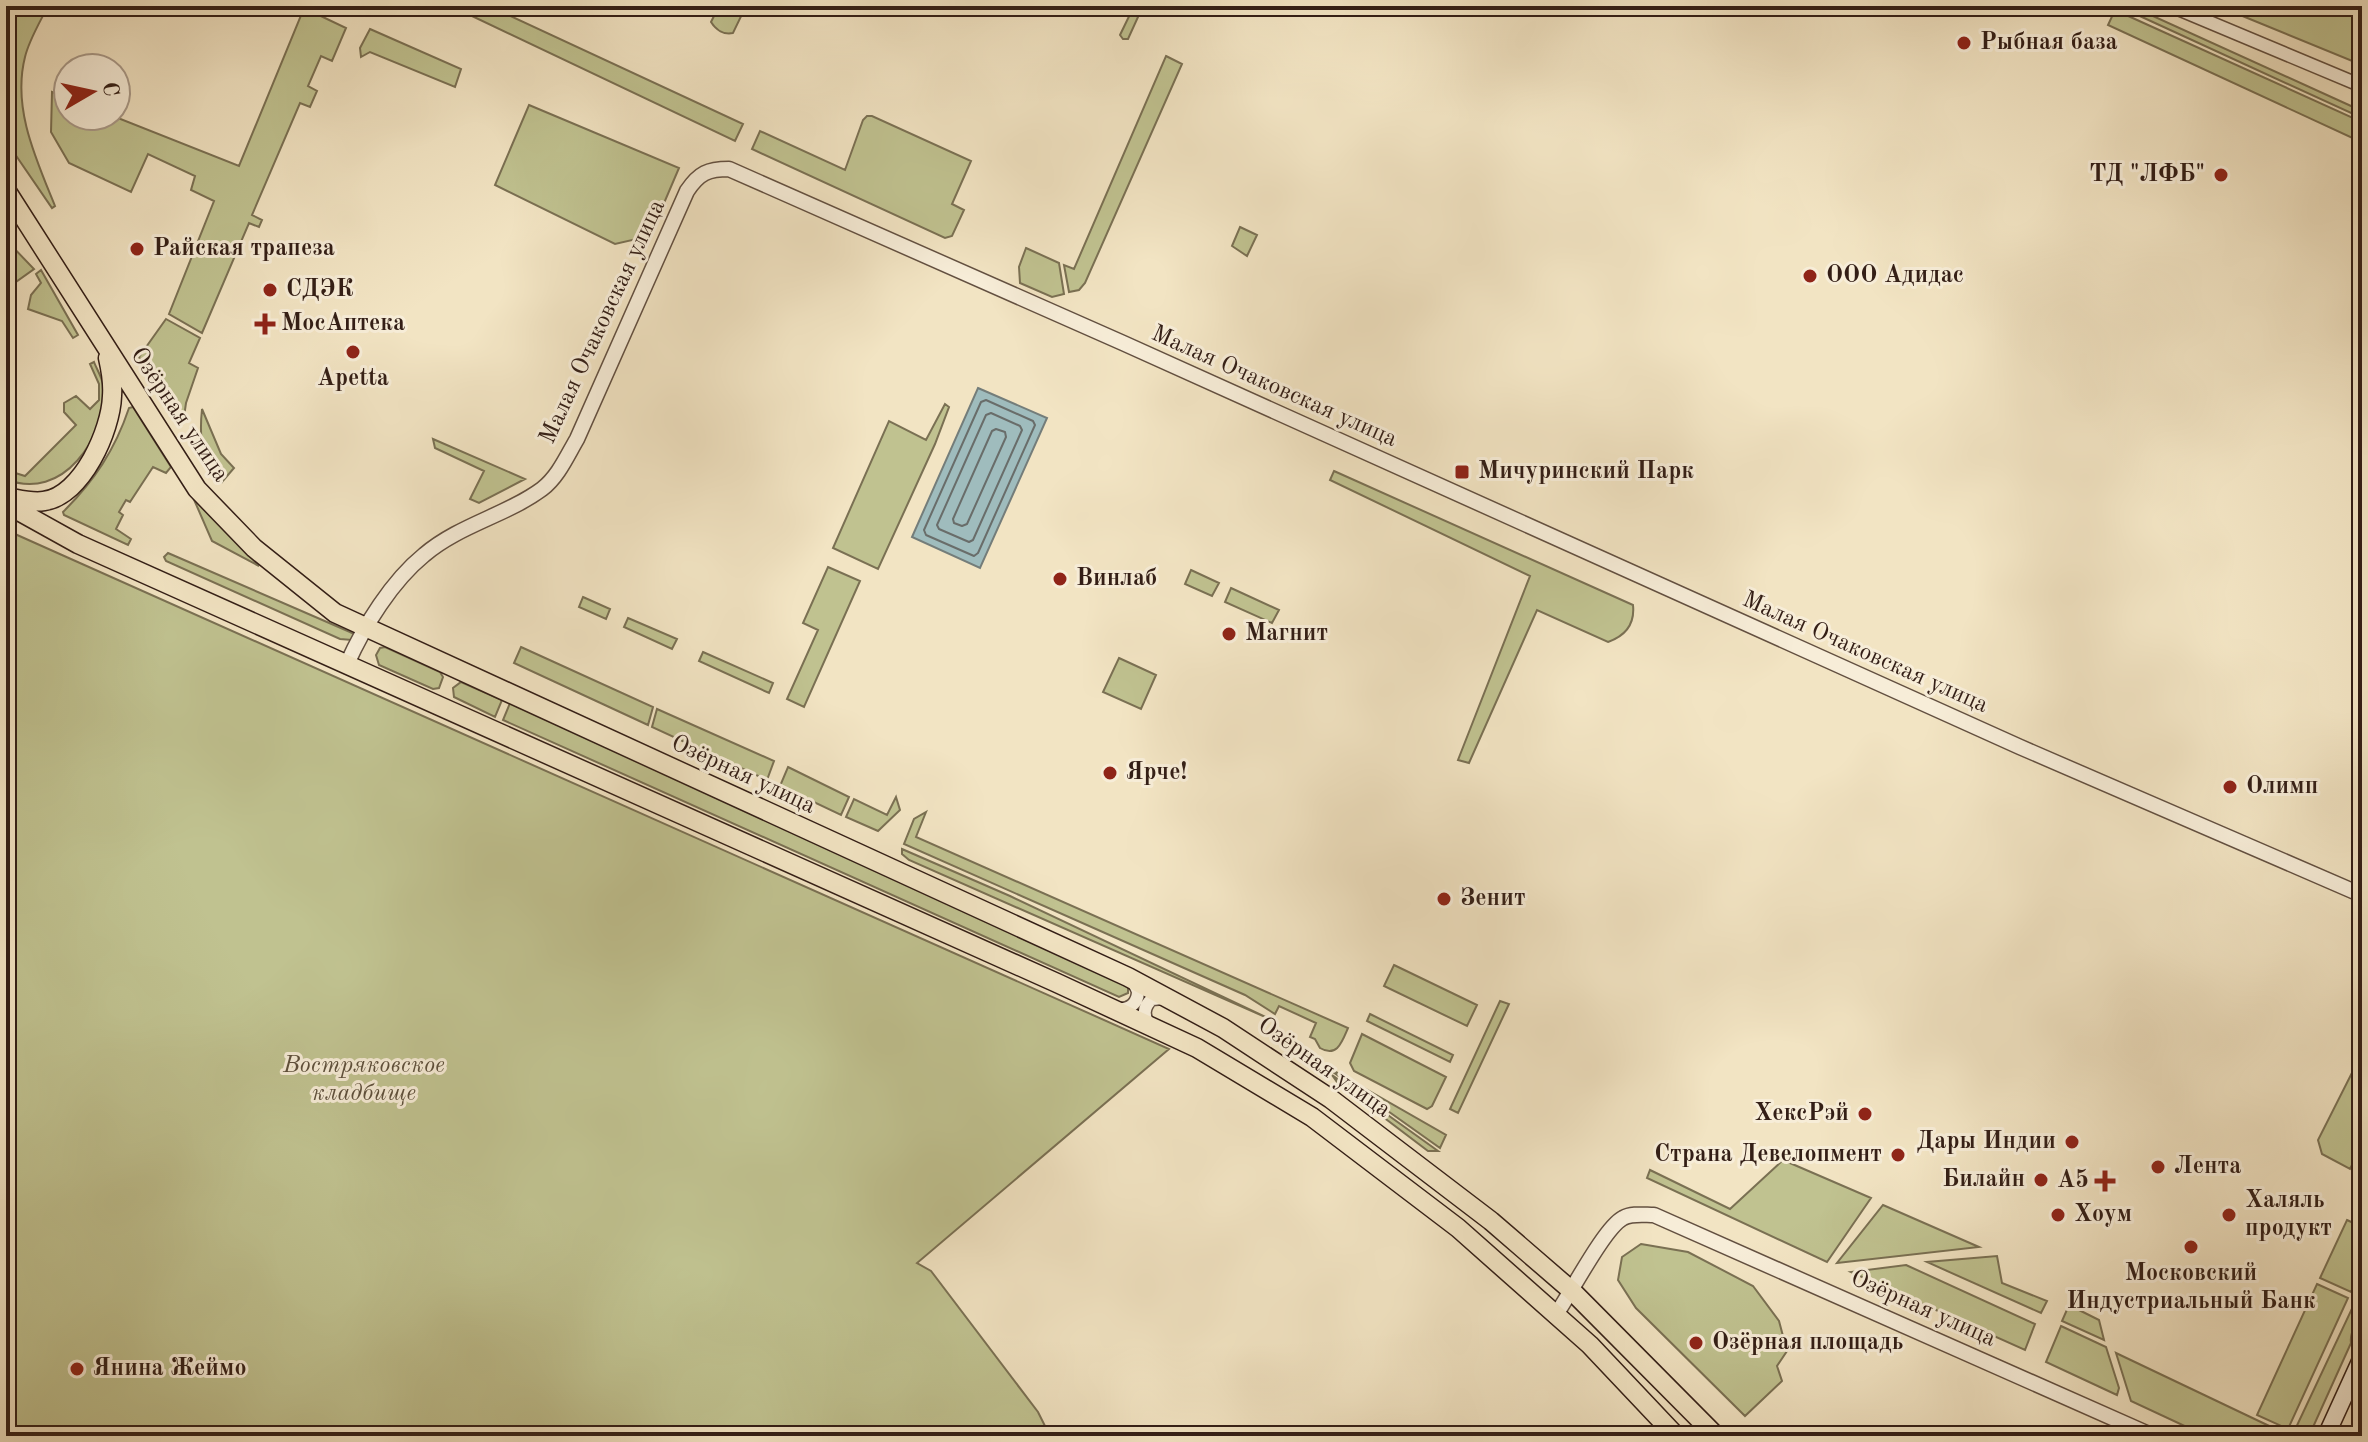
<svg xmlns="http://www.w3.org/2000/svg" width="2368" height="1442" font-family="'Old Standard TT',serif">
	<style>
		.green { fill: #c0c290; stroke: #7a7053; stroke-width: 2 }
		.water { fill: #9fbcbd; stroke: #747d7a; stroke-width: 2 }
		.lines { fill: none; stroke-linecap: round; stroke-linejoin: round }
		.shore { stroke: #696d6a; stroke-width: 2 }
		.minor-casing { stroke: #635041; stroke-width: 15 }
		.tertiary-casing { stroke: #635041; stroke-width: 17 }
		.secondary-casing { stroke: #331e16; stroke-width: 19 }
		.primary-casing { stroke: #331e16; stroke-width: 21 }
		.minor { stroke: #f7edd8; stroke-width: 12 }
		.tertiary { stroke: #f7edd8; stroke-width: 14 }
		.secondary { stroke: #f7edd8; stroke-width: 16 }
		.primary { stroke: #f2e4c3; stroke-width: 18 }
		.poi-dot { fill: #8f2418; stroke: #f7edd8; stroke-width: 3 }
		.labels { text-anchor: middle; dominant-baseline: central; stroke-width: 6; stroke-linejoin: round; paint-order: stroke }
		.poi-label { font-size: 24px; font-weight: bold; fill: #331e16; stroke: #f7edd8; text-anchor: start }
		.street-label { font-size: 24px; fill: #331e16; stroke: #f7edd8 }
		.park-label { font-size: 24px; font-style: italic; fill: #5d4f3b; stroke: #f7edd8 }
	</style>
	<rect width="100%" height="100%" fill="#f2e4c3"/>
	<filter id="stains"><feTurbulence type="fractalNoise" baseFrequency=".0025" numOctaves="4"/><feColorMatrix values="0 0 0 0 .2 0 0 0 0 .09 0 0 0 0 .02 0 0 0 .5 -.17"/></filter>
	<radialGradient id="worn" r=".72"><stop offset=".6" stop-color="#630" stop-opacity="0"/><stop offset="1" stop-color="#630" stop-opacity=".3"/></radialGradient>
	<!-- green -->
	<path class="green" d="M6,6H48C40,22 29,40 25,57C12,108 36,159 55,206L52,208L6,141Z
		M451,6H489L743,124L735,141Z
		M719,6H746L733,33C724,35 716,30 711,22Z
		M1134,6H1143L1128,39H1123L1120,35Z
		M2118,6H2131L2362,111V118Z
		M2218,6H2333L2362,17V65Z
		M304,8L346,28L332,61L321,56L308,86L317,91L310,107L300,103L252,215L262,220L259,227L249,223L202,333L169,314L214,201L191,190L195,176L148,154L131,192L69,163L51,132L52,92L68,98V116H113L239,166Z
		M2115,10L2362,122L2359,141L2108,25Z
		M370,29L461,69L455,87L370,52L361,57L360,48Z
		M1166,56L1182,64L1085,283L1079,290L1069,292L1064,265L1074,269Z
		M529,105L679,168L650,236L615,244L495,185Z
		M867,116H872L971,161L952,204L964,210L952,236L945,238L752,149L760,131L845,170L863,120Z
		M1240,227L1257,235L1247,256L1232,246Z
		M6,240L34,269L6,289Z
		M1026,248L1059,263L1064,294L1052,297L1020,283L1019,267Z
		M41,270L78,335L73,338L62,321L28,309L31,295L41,283L36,274Z
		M166,319L200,338L189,363L198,368L186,403L184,417L181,419L176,417L139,357Z
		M94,362C97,370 102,377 103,385C108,437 62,503 6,479V470L25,476L76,425L64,412V403L76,396L90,409L99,400V384L90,364Z
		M945,404L949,407L935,444L878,569L833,548L889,421L926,440Z
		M133,407L171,467L166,473L153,467L130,502L126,500L119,512L123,515L116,529L131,539L128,545L64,515L63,512C94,481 115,450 129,408Z
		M202,409L221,454L234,468L222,482C201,460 199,438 202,409Z
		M433,439L525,479L479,503L470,499L484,471L435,448Z
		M1334,471L1633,605C1635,624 1625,636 1608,642L1537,610L1469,763L1458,760L1530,576L1330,480Z
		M192,495L259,566L212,541Z
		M6,530L1169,1049L917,1263L931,1271L1038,1412L1050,1436H6Z
		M168,553L350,632L354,634L352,640L340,639L166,561L164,557Z
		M828,567L860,581L804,707L787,699L818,630L803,623Z
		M1191,570L1219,583L1212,596L1185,584Z
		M1231,588L1279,610L1272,623L1225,602Z
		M583,597L610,609L606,619L579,607Z
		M628,618L677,639L672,649L624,627Z
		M385,647L440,672L443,677L439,688L433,689L379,665L376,655L380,648Z
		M521,647L653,707L648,725L514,663Z
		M703,652L773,683L769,693L699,661Z
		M1119,658L1156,675L1141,709L1103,692Z
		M461,682L502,700L495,717L454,697L453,688Z
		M510,703L1128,986V993L1119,997L503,720Z
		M657,709L774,761L767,780L652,727Z
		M788,767L849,797L841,815L780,786Z
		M896,797L900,810L878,831L846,817L854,799L887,815Z
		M926,812L916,837L1348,1028C1342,1042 1337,1058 1320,1048L1315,1039L1310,1037L1316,1023L1279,1006L1275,1014L1245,995L904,844L914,819Z
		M902,849L1010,896L1272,1020L909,860L902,854Z
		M1394,965L1477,1005L1467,1026L1384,986Z
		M1500,1001L1509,1004L1458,1113L1450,1109Z
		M1370,1014L1453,1055L1450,1062L1367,1021Z
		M1362,1034L1446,1077L1432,1106L1427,1109L1354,1071L1350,1063Z
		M2362,1053V1145L2350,1169L2322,1154L2318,1140Z
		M1333,1072H1336L1446,1135L1440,1148Z
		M1332,1075L1438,1151H1428L1337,1082Z
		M1783,1160L1871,1198L1827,1262L1647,1178L1650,1170L1730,1209Z
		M1883,1205L1979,1247L1837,1263Z
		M2347,1220L2362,1227V1268L2351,1292L2320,1278Z
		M1641,1244L1688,1252L1753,1286L1779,1321L1787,1351L1777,1366L1782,1381L1745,1416L1636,1308L1618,1280L1622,1257Z
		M1997,1256L2002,1283L2047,1301L2041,1313L1927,1262Z
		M1906,1265L2035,1324L2025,1350L1851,1272Z
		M2317,1284L2348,1298L2288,1429L2257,1415Z
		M2356,1300L2362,1303C2362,1318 2349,1329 2351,1343L2309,1436H2292Z
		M2069,1305L2099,1320L2104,1340L2062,1321Z
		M2061,1326L2106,1347L2119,1388L2117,1395L2046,1362Z
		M2116,1353L2284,1433L2282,1436H2206L2131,1401Z"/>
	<!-- water -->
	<path class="water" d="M978,388L1047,418L980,568L912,537Z"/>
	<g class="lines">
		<!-- shore -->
		<path class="shore" d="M986,400L1033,421L1035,425L978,553L974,556L926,535L924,530L981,402Z
			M991,413L1020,426L1022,430L973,540L969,542L939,529L937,525L986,415Z
			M996,429L1005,432L1006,437L967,524L962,526L954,523L953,519L992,431Z"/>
		<defs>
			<path id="minor" d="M2171,6L2362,86
				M1118,1009C1130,1010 1138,1003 1138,991L1132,979
				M1151,1026C1142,1017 1143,1007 1152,999L1165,998"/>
			<path id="tertiary" d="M347,664C364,626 392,581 424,555C459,525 507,515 542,489C558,477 567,456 577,439L687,191C699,173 708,169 729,169L1123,343L2020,747L2362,895
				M1555,1316C1570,1295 1604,1228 1623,1218C1632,1213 1644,1215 1654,1215L2153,1436"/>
			<path id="secondary" d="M2326,1436L2362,1357"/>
			<path id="primary" d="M6,190L197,489L254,548L335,613L1128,977L1223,1028L1331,1099L1491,1221L1572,1291L1716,1436
				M6,497C18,499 31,503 44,501C82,496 111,430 112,396C113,383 111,371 108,358
				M6,504L78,544L1057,983L1197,1048L1312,1117L1458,1228L1590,1345L1676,1436"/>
		</defs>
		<!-- minor casing -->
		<use href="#minor" class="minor-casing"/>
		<!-- tertiary casing -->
		<use href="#tertiary" class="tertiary-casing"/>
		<!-- secondary casing -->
		<use href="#secondary" class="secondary-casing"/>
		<!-- primary casing -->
		<use href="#primary" class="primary-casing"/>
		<!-- minor -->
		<use href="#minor" class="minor"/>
		<!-- tertiary -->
		<use href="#tertiary" class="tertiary"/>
		<!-- secondary -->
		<use href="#secondary" class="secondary"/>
		<!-- primary -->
		<use href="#primary" class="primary"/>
	</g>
	<!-- markers -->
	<g class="poi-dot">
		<circle cx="1964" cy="43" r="8"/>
		<circle cx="2221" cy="175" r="8"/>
		<circle cx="137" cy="249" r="8"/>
		<circle cx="1810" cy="276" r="8"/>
		<circle cx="270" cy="290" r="8"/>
		<path d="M261 312h8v8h8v8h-8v8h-8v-8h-8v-8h8z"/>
		<circle cx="353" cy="352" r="8"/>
		<rect x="1454" y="464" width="16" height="16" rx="4"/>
		<circle cx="1060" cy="579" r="8"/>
		<circle cx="1229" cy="634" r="8"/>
		<circle cx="1110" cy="773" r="8"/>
		<circle cx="2230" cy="787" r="8"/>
		<circle cx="1444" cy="899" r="8"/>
		<circle cx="1865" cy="1114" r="8"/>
		<circle cx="2072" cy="1142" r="8"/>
		<circle cx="1898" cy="1155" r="8"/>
		<circle cx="2158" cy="1167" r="8"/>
		<circle cx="2041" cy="1180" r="8"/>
		<path d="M2101 1169h8v8h8v8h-8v8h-8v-8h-8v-8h8z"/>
		<circle cx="2058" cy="1215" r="8"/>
		<circle cx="2229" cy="1215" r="8"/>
		<circle cx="2191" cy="1247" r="8"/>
		<circle cx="1696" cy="1343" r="8"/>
		<circle cx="77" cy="1369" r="8"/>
	</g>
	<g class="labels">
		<!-- poi labels -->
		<g class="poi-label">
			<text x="1980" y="43">Рыбная база</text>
			<text x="2205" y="175" text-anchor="end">ТД "ЛФБ"</text>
			<text x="153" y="249">Райская трапеза</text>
			<text x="1826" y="276">ООО Адидас</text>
			<text x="286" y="290">СДЭК</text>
			<text x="281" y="324">МосАптека</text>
			<text x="353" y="379" text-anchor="middle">Apetta</text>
			<text x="1478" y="472">Мичуринский Парк</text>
			<text x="1076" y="579">Винлаб</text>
			<text x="1245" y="634">Магнит</text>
			<text x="1126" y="773">Ярче!</text>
			<text x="2246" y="787">Олимп</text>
			<text x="1460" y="899">Зенит</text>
			<text x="1849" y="1114" text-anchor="end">ХексРэй</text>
			<text x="2056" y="1142" text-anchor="end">Дары Индии</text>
			<text x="1882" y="1155" text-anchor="end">Страна Девелопмент</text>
			<text x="2174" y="1167">Лента</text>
			<text x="2025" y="1180" text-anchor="end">Билайн</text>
			<text x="2089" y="1181" text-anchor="end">А5</text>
			<text x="2245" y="1201">Халяль<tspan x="2245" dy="28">продукт</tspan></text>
			<text x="2074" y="1215">Хоум</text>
			<text x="2191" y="1274" text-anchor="middle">Московский<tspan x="2191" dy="28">Индустриальный Банк</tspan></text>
			<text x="1712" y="1343">Озёрная площадь</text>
			<text x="93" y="1369">Янина Жеймо</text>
		</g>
		<!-- street labels -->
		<g class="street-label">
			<text transform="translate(603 322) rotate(-65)">Малая Очаковская улица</text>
			<text transform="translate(1274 387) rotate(24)">Малая Очаковская улица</text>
			<text transform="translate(179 415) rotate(56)">Озёрная улица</text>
			<text transform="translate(1865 653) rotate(24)">Малая Очаковская улица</text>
			<text transform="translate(743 775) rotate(25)">Озёрная улица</text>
			<text transform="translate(1324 1068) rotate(35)">Озёрная улица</text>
			<text transform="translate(1923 1309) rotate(24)">Озёрная улица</text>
		</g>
		<!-- park labels -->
		<g class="park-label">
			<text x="364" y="1066">Востряковское<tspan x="364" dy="28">кладбище</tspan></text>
		</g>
	</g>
	<!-- margin -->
	<rect width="2368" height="1442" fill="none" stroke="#f2e4c3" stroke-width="32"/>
	<rect x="8" y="8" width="2352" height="1426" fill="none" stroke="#331e16" stroke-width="4"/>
	<rect x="16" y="16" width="2336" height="1410" fill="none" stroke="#331e16" stroke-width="2"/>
	<!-- north arrow -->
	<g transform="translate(92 92) rotate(81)"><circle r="38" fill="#f7edd8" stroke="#a99a8a" stroke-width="2"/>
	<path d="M0-6L14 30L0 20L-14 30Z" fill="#8f2418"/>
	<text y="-12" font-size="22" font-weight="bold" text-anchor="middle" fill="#331e16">С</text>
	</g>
	<rect width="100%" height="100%" filter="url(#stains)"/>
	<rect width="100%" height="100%" fill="url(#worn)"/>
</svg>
